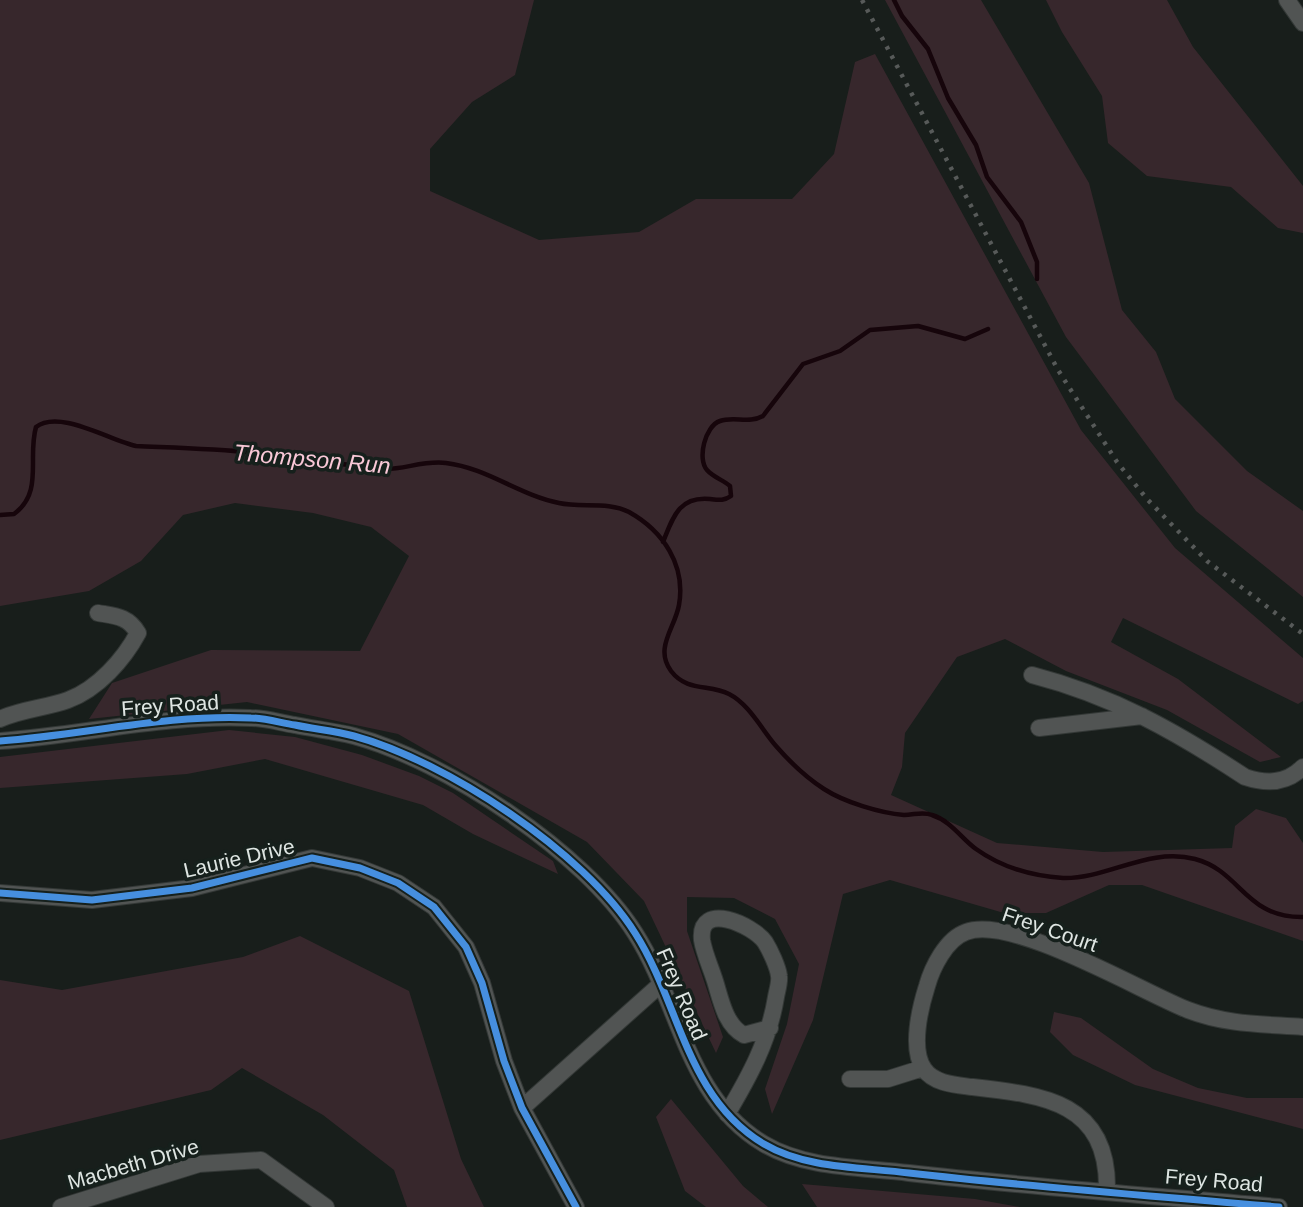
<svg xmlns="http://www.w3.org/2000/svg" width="1303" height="1207" font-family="Helvetica,sans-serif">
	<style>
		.green { fill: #37272c }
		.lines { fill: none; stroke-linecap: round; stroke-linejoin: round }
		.stream { stroke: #16050b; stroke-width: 4.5 }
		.minor-casing { stroke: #333836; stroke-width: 18 }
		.minor { stroke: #515453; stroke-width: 16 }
		.rail { stroke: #575a59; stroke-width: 4.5; stroke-dasharray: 3.5 7; stroke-linecap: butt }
		.cycleway-casing { stroke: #16201c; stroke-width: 11 }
		.cycleway { stroke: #468fdf; stroke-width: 7 }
		.labels { text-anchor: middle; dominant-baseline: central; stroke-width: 7; stroke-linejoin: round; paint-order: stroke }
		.street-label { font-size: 21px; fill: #dee5e2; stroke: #16201c }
		.water-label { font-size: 23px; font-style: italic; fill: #f9c8d7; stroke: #16201c }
	</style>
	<rect width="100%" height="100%" fill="#181e1b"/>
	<!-- green -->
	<path class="green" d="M0,0H534L515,75L472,102L430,149V191L539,240L639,232L696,199H792L834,154L855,62L875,54L1081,430L1175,548L1303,658V701L1298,704L1123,618L1111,642L1178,679L1281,757L1260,762L1167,710L1066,671L1005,639L957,657L905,733L902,767L891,795L997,843L1103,852L1232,848L1235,826L1256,809L1286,818L1303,843V941L1142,885H1109L1046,913H1004L890,880L843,894L813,1020L772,1114L765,1089L787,1024L799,964L775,919L734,898L687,897V931L723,1037L716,1053L644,901L587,842L398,734L247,702L89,719L112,683L211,650L360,651L409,556L371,527L313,513L235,503L183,515L141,561L89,591L0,606Z
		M885,0H981L1089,183L1122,310L1156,352L1175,399L1247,471L1303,511V597L1196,511L1066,337Z
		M1046,0H1167L1193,47L1303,186V233L1278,228L1231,187L1147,176L1108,143L1102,96L1062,32Z
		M229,730L295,737L362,755L419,776L453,793L553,861L558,874L473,834L423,805L265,759L187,774L0,788V757Z
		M300,936L409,991L461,1159L484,1207H407L394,1170L323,1115L242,1068L211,1090L0,1140V980L62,990L243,957Z
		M1054,1012L1081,1018L1153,1069L1198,1088L1247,1098H1303V1129L1135,1085L1073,1055L1050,1032Z
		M671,1099L743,1186L768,1207H706L685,1191L656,1117Z
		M802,1184L975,1199L1020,1207H817Z"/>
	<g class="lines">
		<!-- stream -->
		<path class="stream" d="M894,0L902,16L928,49L948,98L976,145L987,177L1021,222L1037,262V279
			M0,515L14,514C44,492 27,458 36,427C59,409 109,440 136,446C183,448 230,449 277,455C313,459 347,466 383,469C403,470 424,460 446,463C487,468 519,495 559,503C581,508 608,501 629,512C663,531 686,565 679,605C675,628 654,648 671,671C687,692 709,684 729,694C749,704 762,730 776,746C789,761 807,778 824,789C844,802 880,813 904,815C914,815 923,811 932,815C951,821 961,838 976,849C1001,867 1033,876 1063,878C1108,879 1148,847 1195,859C1241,871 1245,918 1303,917
			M663,542C673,517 679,496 710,499C719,500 724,501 731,496L730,486C723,480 713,477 707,470C697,459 705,426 720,421C734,416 749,424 763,416L803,364L840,351L870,330L918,326L965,339L988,329"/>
		<defs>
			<path id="minor" d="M1287,0L1303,23
				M1032,675C1113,696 1175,731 1245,777C1266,784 1286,784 1303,767
				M0,719C22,709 46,708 68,700C98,689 124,659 138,633C128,616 115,616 98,613
				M1039,728L1142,716
				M0,741C84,735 167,714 251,718C266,718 281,723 295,725C314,729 335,731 354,736C446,761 584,852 635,933C680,1003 686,1098 764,1144C806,1169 862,1167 909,1173C1032,1187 1156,1196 1279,1207
				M0,893L92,900L192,888L312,858L360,868L398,883L434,907L466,947L482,983L504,1061L522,1108L576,1207
				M850,1079H888L923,1068
				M522,1108L662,983
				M727,1114C749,1077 769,1041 776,997C777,991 780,982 779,976C778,967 770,950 765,942C753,925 698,900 702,940C704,953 711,968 715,981C721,1000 725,1025 744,1035L770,1028
				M1107,1191C1109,1102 1044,1095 972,1087C957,1085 934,1084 924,1069C910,1049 920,1008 927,986C932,968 946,939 966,932C1011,914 1142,992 1188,1010C1227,1025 1263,1024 1303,1027
				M61,1207L199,1164L261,1160L326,1207"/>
		</defs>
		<!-- minor casing -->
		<use href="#minor" class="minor-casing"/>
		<!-- minor -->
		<use href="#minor" class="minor"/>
		<!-- rail -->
		<path class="rail" d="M862,0L1058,370L1117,462L1147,499L1207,561L1303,634"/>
		<defs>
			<path id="cycleway" d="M0,741C84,735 167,714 251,718C266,718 281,723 295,725C314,729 335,731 354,736C446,761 584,852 635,933C680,1003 686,1098 764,1144C806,1169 862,1167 909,1173C1032,1187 1156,1196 1279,1207
				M0,893L92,900L192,888L312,858L360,868L398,883L434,907L466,947L482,983L504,1061L522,1108L576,1207"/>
		</defs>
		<!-- cycleway casing -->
		<use href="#cycleway" class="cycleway-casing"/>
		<!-- cycleway -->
		<use href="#cycleway" class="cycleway"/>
	</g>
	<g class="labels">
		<!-- street labels -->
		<g class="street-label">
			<text transform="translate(170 705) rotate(-4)">Frey Road</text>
			<text transform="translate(239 858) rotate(-13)">Laurie Drive</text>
			<text transform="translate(1050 929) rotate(19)">Frey Court</text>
			<text transform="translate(682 994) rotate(67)">Frey Road</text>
			<text transform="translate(133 1164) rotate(-16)">Macbeth Drive</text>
			<text transform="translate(1214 1180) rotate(5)">Frey Road</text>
		</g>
		<!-- water labels -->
		<g class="water-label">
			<text transform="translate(312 459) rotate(5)">Thompson Run</text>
		</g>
	</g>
</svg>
